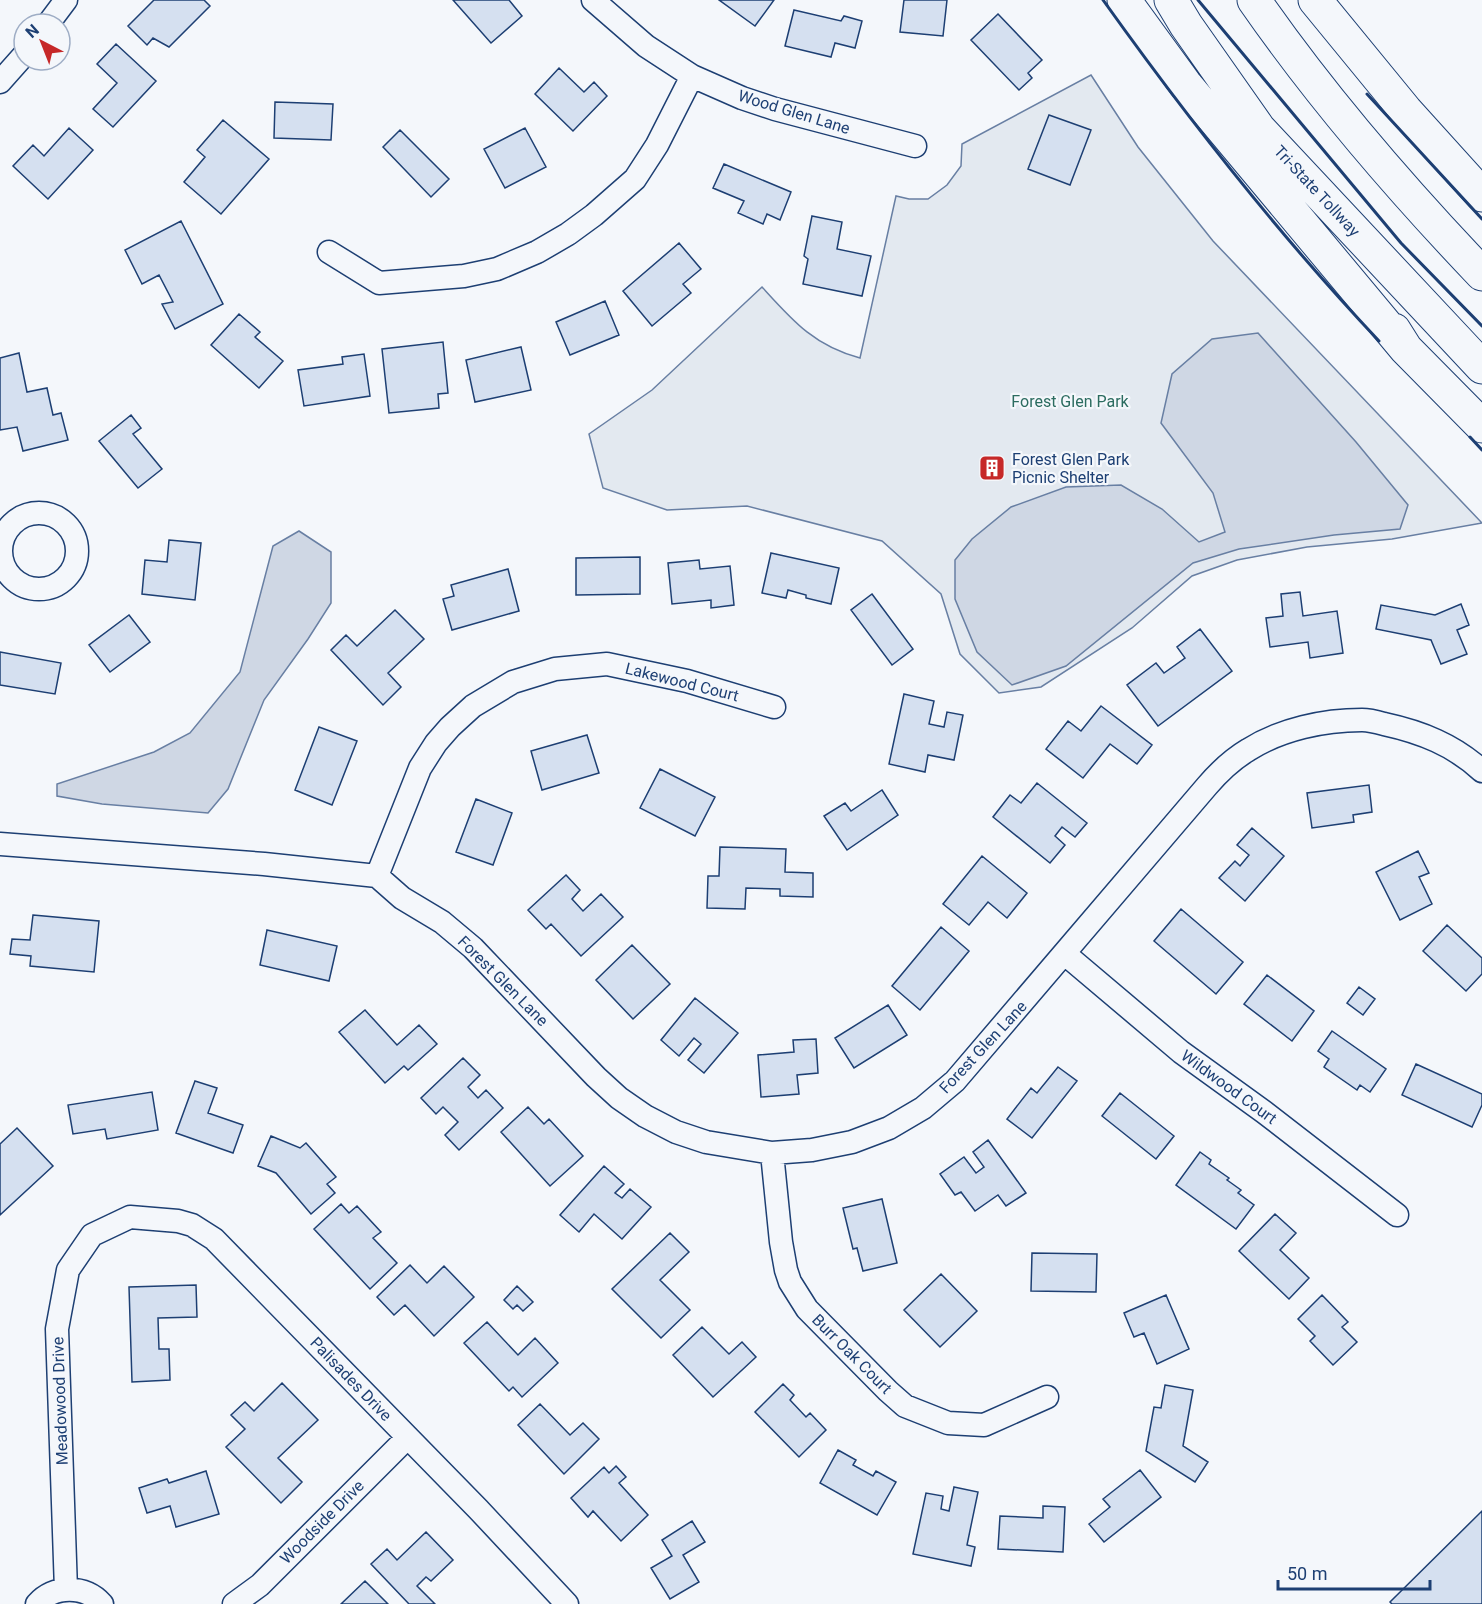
<svg xmlns="http://www.w3.org/2000/svg" width="1482" height="1604" font-family="Roboto,sans-serif">
	<style>
		.green { fill: #e3e9f0; stroke: #687fa3; stroke-width: 1.5 }
		.water { fill: #cfd7e4; stroke: #687fa3; stroke-width: 1.5 }
		.building { fill: #d5e0f0; stroke: #1d3f73; stroke-width: 1.5 }
		.lines { fill: none; stroke-linecap: round; stroke-linejoin: round }
		.minor-casing { stroke: #1d3f73; stroke-width: 25 }
		.highway-casing { stroke: #1d3f73; stroke-width: 35 }
		.minor { stroke: #f4f7fb; stroke-width: 22 }
		.highway { stroke: #f4f7fb; stroke-width: 33 }
		.wall { stroke: #1d3f73; stroke-width: 3 }
		.labels { text-anchor: middle; dominant-baseline: central; stroke-width: 4.5; stroke-linejoin: round; paint-order: stroke }
		.street-label { font-size: 16px; fill: #1d3f73; stroke: #f4f7fb }
		.park-label { font-size: 16px; fill: #2c6c60; stroke: #f4f7fb }
		.poi-label { font-size: 16px; fill: #1d3f73; stroke: #f4f7fb; text-anchor: start }
	</style>
	<rect width="100%" height="100%" fill="#f4f7fb"/>
	<!-- green -->
	<path class="green" d="M1091,75L1138,147L1213,241L1482,523L1392,539L1307,547L1237,560L1192,576L1132,628L1041,687L999,693L960,654L941,594L882,541L747,506L667,510L603,488L589,434L652,390L762,287C792,320 814,346 860,358L896,196L909,199H928L947,185L961,166L962,144Z"/>
	<!-- water -->
	<path class="water" d="M1258,333L1356,442L1408,505L1400,529L1334,535L1239,549L1193,563L1066,666L1012,685L977,652L955,599V560L972,539L1011,507L1066,487L1121,485L1162,509L1199,542L1225,532L1213,493L1161,423L1172,374L1212,339Z
		M299,531L331,552V603L308,639L264,700L228,789L208,813L102,804L57,796V784L154,752L190,733L240,672L273,546Z"/>
	<!-- building -->
	<path class="building" d="M154,0H204L210,6L169,47L153,38L147,45L128,26Z
		M453,0H509L522,16L491,43Z
		M719,0H774L755,26Z
		M904,0H947L943,36L900,32Z
		M794,10L841,21L844,16L862,21L855,48L835,43L831,57L785,46Z
		M998,14L1042,60L1028,73L1032,78L1019,90L971,40Z
		M116,44L156,81L113,127L93,109L117,83L97,64Z
		M559,68L584,92L594,82L607,96L573,131L535,94Z
		M275,102L333,104L331,140L274,138Z
		M1049,115L1091,130L1070,185L1028,169Z
		M223,120L269,159L221,214L184,182L205,157L197,150Z
		M69,128L93,150L48,199L13,166L33,145L44,156Z
		M525,128L546,167L505,188L484,149Z
		M400,130L449,179L431,197L383,147Z
		M724,164L791,192L780,220L767,214L763,224L738,213L744,201L713,188Z
		M812,216L842,222L837,249L871,256L862,296L803,284L808,259L804,256Z
		M181,221L223,304L175,329L162,304L173,302L159,275L142,284L125,250Z
		M679,243L701,269L683,284L691,293L652,326L623,291Z
		M605,301L619,335L570,355L556,322Z
		M239,314L260,332L255,337L283,361L259,388L211,345Z
		M443,342L448,393L438,394L439,408L389,413L382,349Z
		M521,347L531,390L475,402L466,360Z
		M19,353L27,392L47,388L53,415L61,413L68,440L23,451L17,427L0,430V358Z
		M364,354L370,396L304,406L298,370L343,364L342,357Z
		M131,415L141,428L133,434L162,469L138,488L99,441Z
		M990,462L995,463L998,469L994,473H988L986,467Z
		M169,540L201,543L195,600L142,594L145,560L167,562Z
		M771,553L839,568L831,604L806,598V595L788,590L786,598L762,593Z
		M640,557V594L576,595V558Z
		M699,560L700,569L730,566L734,605L711,608V600L672,604L668,563Z
		M508,569L519,611L452,630L443,599L454,596L451,585Z
		M1300,592L1303,616L1337,611L1343,653L1310,658L1308,642L1270,647L1266,618L1283,616L1281,594Z
		M872,594L913,649L892,665L851,610Z
		M1461,604L1469,625L1457,630L1467,654L1441,664L1431,640L1376,629L1381,605L1435,615Z
		M395,610L424,639L388,673L401,687L383,705L331,650L346,635L357,646Z
		M129,615L150,642L110,672L89,645Z
		M1200,629L1232,671L1158,726L1127,685L1156,663L1164,673L1185,658L1177,647Z
		M0,652L61,663L55,694L0,685Z
		M904,694L934,701L929,724L944,727L947,712L963,715L954,760L928,755L925,772L889,764Z
		M1101,706L1152,745L1137,764L1110,744L1083,778L1046,749L1068,721L1081,731Z
		M319,727L357,741L332,805L295,790Z
		M587,735L599,773L542,790L531,751Z
		M660,769L715,797L695,836L640,808Z
		M1037,783L1087,823L1075,837L1062,827L1055,836L1065,845L1050,863L993,817L1010,795L1021,803Z
		M1369,785L1372,812L1353,815L1354,822L1312,828L1307,793Z
		M882,790L898,815L847,850L824,816L845,803L851,811Z
		M476,799L512,813L493,865L456,852Z
		M1252,828L1284,856L1245,901L1219,878L1235,861L1240,866L1249,855L1237,845Z
		M720,847L786,849L785,872L813,873V897L780,896V889L746,888L745,909L707,908L708,876H719Z
		M1418,851L1429,873L1419,877L1432,904L1400,920L1376,872Z
		M982,856L1027,893L1007,918L988,902L969,925L943,904Z
		M566,875L580,890L572,899L583,911L601,894L623,917L581,956L551,924L546,929L528,910Z
		M1181,909L1243,962L1216,994L1154,941Z
		M33,915L99,921L94,972L30,966L31,956L10,954L12,939L30,940Z
		M1447,925L1482,958V974L1466,991L1423,951Z
		M941,927L969,951L920,1010L892,986Z
		M267,930L337,946L329,981L260,965Z
		M632,945L670,984L633,1019L596,980Z
		M1267,975L1314,1011L1292,1041L1244,1004Z
		M1359,987L1375,999L1363,1015L1347,1003Z
		M695,998L738,1033L704,1073L688,1060L701,1044L694,1038L679,1056L661,1040Z
		M888,1005L907,1035L854,1068L835,1038Z
		M365,1010L397,1045L419,1025L437,1044L408,1070L404,1066L385,1083L339,1032Z
		M1332,1031L1386,1069L1370,1092L1360,1085L1357,1090L1324,1067L1329,1059L1318,1051Z
		M816,1039L818,1073L797,1075L799,1094L761,1097L758,1055L794,1052L793,1040Z
		M463,1058L480,1075L468,1087L478,1098L486,1090L503,1108L459,1150L445,1135L458,1122L443,1107L436,1114L421,1098Z
		M1416,1064L1482,1094V1105L1472,1127L1402,1095Z
		M1058,1067L1077,1081L1032,1138L1007,1119L1031,1088L1037,1093Z
		M195,1081L217,1088L208,1113L243,1125L233,1153L176,1133Z
		M152,1092L158,1130L107,1139L105,1129L73,1134L68,1105Z
		M1120,1093L1174,1136L1156,1159L1102,1116Z
		M528,1107L544,1124L549,1119L583,1156L550,1186L501,1132Z
		M17,1128L53,1166L0,1215V1144Z
		M271,1136L300,1148L306,1143L336,1177L327,1184L335,1193L311,1214L276,1173L258,1166Z
		M988,1140L1026,1193L1006,1206L998,1195L975,1211L961,1192L955,1195L940,1174L964,1157L976,1173L984,1167L973,1152Z
		M1200,1152L1211,1160L1209,1164L1229,1178L1227,1180L1241,1190L1238,1193L1254,1205L1236,1229L1176,1185Z
		M604,1166L624,1184L615,1193L622,1198L630,1189L651,1207L622,1239L594,1214L579,1232L560,1215Z
		M882,1199L897,1263L863,1271L857,1248L853,1249L843,1208Z
		M341,1204L349,1213L357,1206L381,1232L373,1238L397,1263L370,1289L314,1229Z
		M1275,1214L1296,1233L1280,1250L1309,1278L1289,1299L1239,1251Z
		M670,1233L689,1252L660,1280L690,1310L661,1338L612,1289Z
		M1032,1253L1097,1254L1096,1292L1031,1291Z
		M410,1265L427,1283L444,1266L474,1297L434,1336L405,1305L394,1315L377,1297Z
		M941,1274L977,1311L940,1347L904,1310Z
		M196,1285L197,1317L158,1318L159,1349H169L170,1380L132,1382L129,1287Z
		M517,1286L533,1302L523,1311L517,1305L513,1309L504,1300Z
		M1166,1295L1189,1349L1157,1364L1144,1333L1134,1337L1124,1313Z
		M1322,1295L1348,1322L1342,1327L1357,1342L1333,1365L1310,1341L1315,1336L1298,1319Z
		M487,1322L518,1355L535,1338L558,1363L522,1397L513,1387L509,1391L464,1343Z
		M702,1327L729,1354L742,1342L756,1357L713,1397L673,1355Z
		M282,1383L318,1420L278,1458L302,1482L281,1503L226,1447L245,1429L231,1415L245,1402L254,1411Z
		M783,1384L794,1395L790,1400L806,1417L810,1413L826,1430L799,1457L755,1412Z
		M1165,1385L1193,1390L1183,1446L1208,1462L1195,1482L1146,1451L1154,1407L1161,1408Z
		M540,1404L570,1435L583,1423L599,1439L564,1474L518,1425Z
		M838,1450L856,1460L853,1465L873,1476L876,1471L896,1482L877,1515L820,1483Z
		M616,1466L626,1477L619,1483L648,1515L621,1541L593,1511L588,1517L571,1498L604,1467L609,1473Z
		M1140,1470L1161,1497L1104,1542L1089,1524L1110,1507L1103,1499Z
		M206,1471L219,1514L176,1527L170,1506L147,1513L139,1488L167,1479L169,1483Z
		M954,1487L978,1492L967,1545L975,1547L971,1566L913,1554L926,1493L943,1496L941,1509L949,1511Z
		M1043,1506L1065,1507L1063,1552L998,1549L1000,1516L1043,1518Z
		M1482,1511V1604H1392L1390,1602Z
		M692,1521L705,1542L683,1555L699,1582L670,1599L651,1568L672,1556L662,1540Z
		M426,1532L453,1560L431,1581L426,1577L417,1586L435,1604H409L371,1564L387,1549L397,1560Z
		M365,1581L388,1604H341Z"/>
	<g class="lines">
		<defs>
			<path id="minor" d="M593,0L646,46L692,76L742,98L775,109L915,146
				M48,24L66,0
				M0,82L24,55
				M329,252L379,283L464,276L497,269L537,252L568,234L594,215L635,179L657,145L692,76
				M1 551a38 38 0 1 1 76 0a38 38 0 1 1-76 0Z
				M0,844L264,864L377,876L402,898L442,922L473,948L596,1077L619,1098L645,1116L676,1132L706,1142L772,1153L812,1150L852,1142L889,1128L923,1108L955,1081L1207,786C1219,772 1233,759 1248,750C1281,729 1324,720 1362,720C1369,720 1377,722 1384,724C1421,732 1454,745 1482,771
				M377,876L420,768L436,743L450,727L473,706L513,682L555,669L607,664L687,681L774,707
				M1065,954L1181,1052L1264,1112L1397,1215
				M772,1153L781,1242L786,1270L790,1282L807,1309L888,1391L905,1406L948,1423L984,1425L1047,1397
				M66,1590L57,1329L68,1270L92,1235L130,1217L178,1221L192,1225L214,1239L478,1509L567,1604
				M37,1604C54,1585 85,1585 102,1604
				M234,1604L260,1585L407,1438"/>
			<path id="highway" d="M1124,0L1185,84L1406,349
				M1171,0L1186,25L1259,129L1482,367
				M1254,0C1322,98 1400,188 1482,274
				M1315,0L1406,111L1482,195
				M1394,330L1406,349L1482,426"/>
		</defs>
		<!-- minor casing -->
		<use href="#minor" class="minor-casing"/>
		<!-- highway casing -->
		<use href="#highway" class="highway-casing"/>
		<!-- minor -->
		<use href="#minor" class="minor"/>
		<!-- highway -->
		<use href="#highway" class="highway"/>
		<!-- wall -->
		<path class="wall" d="M1103,0C1188,119 1278,234 1379,341
			M1198,0L1401,243L1482,326
			M1367,94L1482,219
			M1470,437L1482,450"/>
	</g>
	<!-- icons -->
	<defs>
		<symbol id="building-square" viewBox="-11 -11 22 22"><rect x="-9" y="-9" width="18" height="18" rx="4" fill="#c62828" stroke="#f4f7fb"/><path d="M-4-6H4V6H1V3H-1V6H-4ZM-2.5-4.3h1.7v1.8h-1.7ZM.8-4.3h1.7v1.8H.8ZM-2.5-1h1.7V.8h-1.7ZM.8-1h1.7V.8H.8Z" fill="#fff"/></symbol>
	</defs>
	<g fill-rule="evenodd">
		<use href="#building-square" x="977" y="453" width="30" height="30"/>
	</g>
	<g class="labels">
		<!-- street labels -->
		<g class="street-label">
			<text transform="translate(794 112) rotate(17)">Wood Glen Lane</text>
			<text transform="translate(1317 191) rotate(47)">Tri-State Tollway</text>
			<text transform="translate(682 682) rotate(14)">Lakewood Court</text>
			<text transform="translate(503 981) rotate(45)">Forest Glen Lane</text>
			<text transform="translate(983 1047) rotate(-47)">Forest Glen Lane</text>
			<text transform="translate(1229 1087) rotate(36)">Wildwood Court</text>
			<text transform="translate(852 1354) rotate(45)">Burr Oak Court</text>
			<text transform="translate(351 1379) rotate(46)">Palisades Drive</text>
			<text transform="translate(60 1401) rotate(-92)">Meadowood Drive</text>
			<text transform="translate(322 1522) rotate(-45)">Woodside Drive</text>
		</g>
		<!-- park labels -->
		<g class="park-label">
			<text x="1070" y="401">Forest Glen Park</text>
		</g>
		<!-- poi labels -->
		<g class="poi-label">
			<text x="1012" y="459">Forest Glen Park<tspan x="1012" dy="18">Picnic Shelter</tspan></text>
		</g>
	</g>
	<!-- north arrow -->
	<g transform="translate(42 42) rotate(318)"><circle r="28" fill="#f4f7fb" stroke="#9eadc5" stroke-width="1.5"/>
	<path d="M0-4.5L10 22L0 15L-10 22Z" fill="#c62828"/>
	<text y="-9" font-size="16" font-weight="bold" text-anchor="middle" fill="#1d3f73">N</text>
	</g>
	<!-- scale -->
	<path d="M1278 1580v9h152v-9" fill="none" stroke="#1d3f73" stroke-width="3"/>
	<text x="1287" y="1580" font-size="18" fill="#1d3f73" stroke="#f4f7fb" stroke-width="4.5" paint-order="stroke">50 m</text>
</svg>
